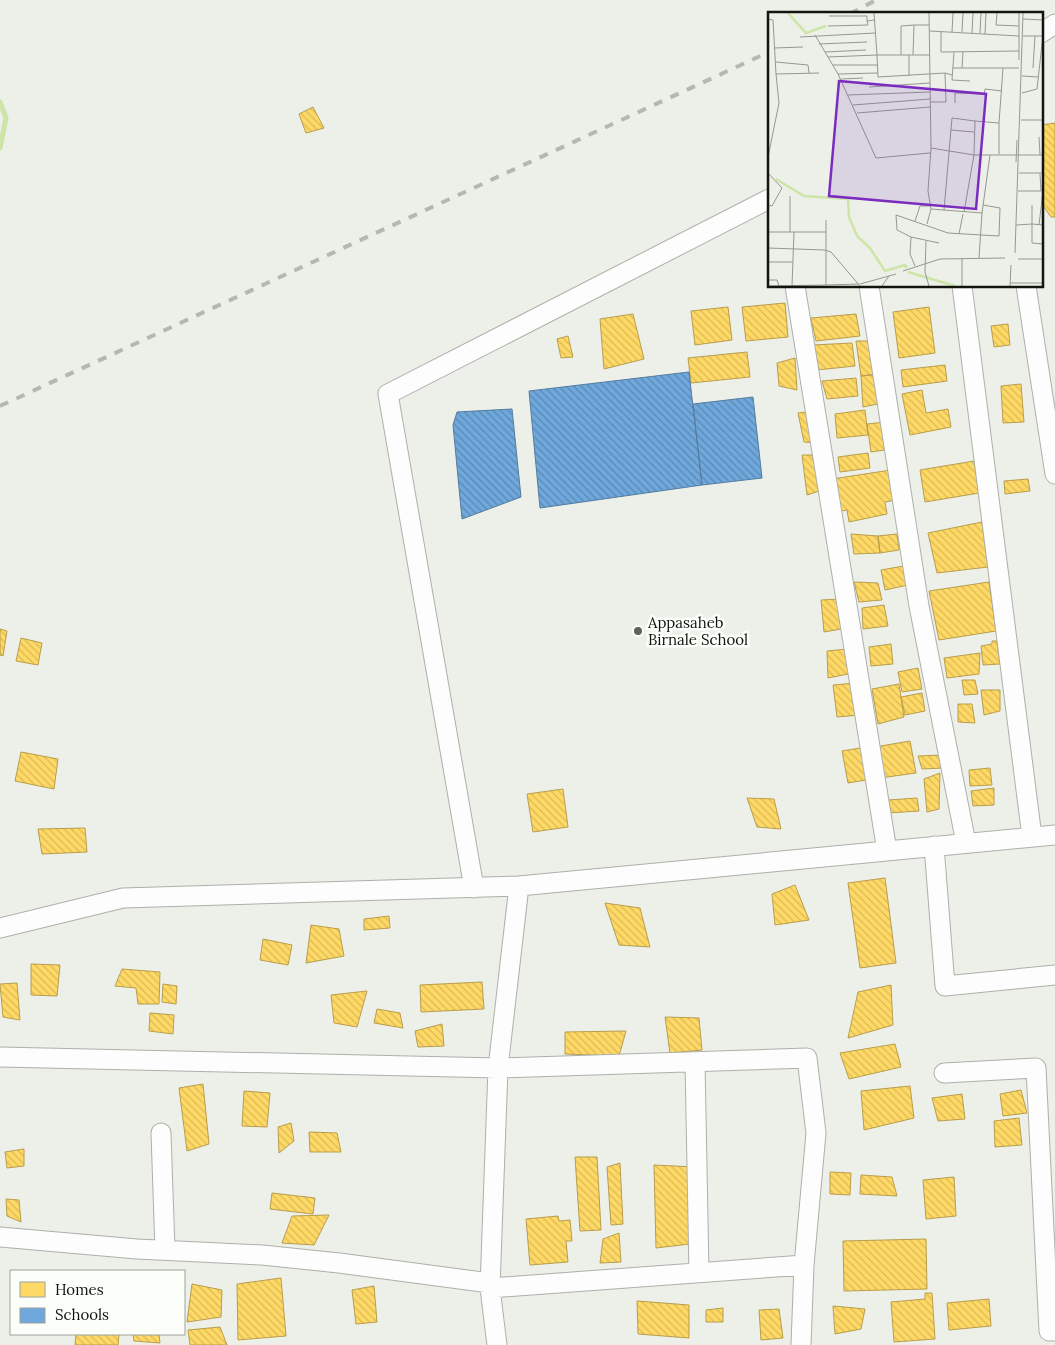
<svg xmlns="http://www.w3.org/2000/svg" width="1055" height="1345" font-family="Lora,serif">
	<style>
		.homes { fill: url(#homes-back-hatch); stroke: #b89e4c }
		.schools { fill: url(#schools-back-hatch); stroke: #537c9f }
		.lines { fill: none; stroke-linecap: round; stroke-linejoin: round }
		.stream { stroke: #cde5a7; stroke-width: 5 }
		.street-casing { stroke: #adb0aa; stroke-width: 21 }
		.street { stroke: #fcfdfc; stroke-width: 19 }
		.rail { stroke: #b6b7b5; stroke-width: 4; stroke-dasharray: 9 9; stroke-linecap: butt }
		.poi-dot { fill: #5e615c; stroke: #fcfff9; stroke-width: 2 }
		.labels { text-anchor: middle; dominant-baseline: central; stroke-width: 5; stroke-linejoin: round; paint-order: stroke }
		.poi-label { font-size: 15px; fill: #121410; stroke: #fcfff9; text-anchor: start }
		.inset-river { fill: none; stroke: #cde5a7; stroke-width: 2.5 }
		.inset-road { fill: none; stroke: #959892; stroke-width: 1 }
		.view { fill: #7b2cbf; fill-opacity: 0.15; stroke: #7b2cbf; stroke-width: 2.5 }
		.inset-edge { fill: none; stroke: #121410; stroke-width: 2.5 }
	</style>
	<defs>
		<pattern id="homes-back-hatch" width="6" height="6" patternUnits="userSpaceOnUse" patternTransform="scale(1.25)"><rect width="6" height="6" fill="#ffd966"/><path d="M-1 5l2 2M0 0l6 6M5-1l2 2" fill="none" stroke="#dab957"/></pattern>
		<pattern id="schools-back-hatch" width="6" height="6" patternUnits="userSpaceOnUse" patternTransform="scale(1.25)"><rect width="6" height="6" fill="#6fa8dc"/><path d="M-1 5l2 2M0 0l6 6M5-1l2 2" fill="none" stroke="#5a88b1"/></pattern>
	</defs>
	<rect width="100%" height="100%" fill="#ecf0e8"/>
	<!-- homes -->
	<path class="homes" d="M313,107L324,128L306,133L299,114Z
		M1055,123V217H1051L1041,203V125Z
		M785,303L788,337L746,341L742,307Z
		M728,307L732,340L695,345L691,311Z
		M929,307L935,353L899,358L893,312Z
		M633,314L644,359L604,369L600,319Z
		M856,314L860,336L816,341L811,318Z
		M1008,324L1010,345L994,347L991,326Z
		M568,336L573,357L561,358L557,339Z
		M856,341H871L879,374L861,376Z
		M852,343L855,366L817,370L813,345Z
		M747,352L750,377L691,383L688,358Z
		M795,358L797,390L779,386L777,363Z
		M945,365L947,381L903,387L901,370Z
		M879,374L882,403L863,407L861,376Z
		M856,378L858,396L827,399L822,381Z
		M1021,384L1024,422L1003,423L1001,386Z
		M922,390L926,413L948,409L951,427L910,435L902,394Z
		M865,410L868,435L837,438L835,414Z
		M806,412L816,443L804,442L798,413Z
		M886,422L891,449L871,452L867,424Z
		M868,453L870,468L840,472L838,457Z
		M802,455H812L822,490L807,495Z
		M974,461L979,493L925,502L920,470Z
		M891,470L896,500L885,502L887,514L849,522L847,510L836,512L832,479Z
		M1028,479L1030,491L1005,494L1004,481Z
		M982,522L988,567L937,573L928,533Z
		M851,534L878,536L880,553L854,554Z
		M897,534L899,550L880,553L878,536Z
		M904,566L908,585L885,590L881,570Z
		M854,582L878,583L882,600L859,602Z
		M989,582L996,631L939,640L929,591Z
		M839,599L841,629L824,632L821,600Z
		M884,605L888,626L863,629L862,608Z
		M0,629L7,631L3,656L0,655Z
		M21,638L42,643L38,665L16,661Z
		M992,641H997L1000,664L983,665L981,646L992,644Z
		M891,644L893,664L871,666L869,647Z
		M847,649L853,673L828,678L827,651Z
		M980,653L979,674L947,678L944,658Z
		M918,668L922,689L902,692L898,672Z
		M962,680H975L978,694L964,695Z
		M856,683L860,715L837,717L833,685Z
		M899,684L904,717L878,724L872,689Z
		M981,690H1000V711L984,715Z
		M922,693L925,711L905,715L901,697Z
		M958,704H972L975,723L958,722Z
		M910,741L916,773L880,778L875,747Z
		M866,747L872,779L848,783L842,751Z
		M21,752L58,759L54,789L15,781Z
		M943,755V768L922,769L918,756Z
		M990,768L992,785L970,786L969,770Z
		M940,773L939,809L927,812L924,779Z
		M994,788V805L973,806L971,791Z
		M563,789L568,827L533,832L527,794Z
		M747,798L774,799L781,829L757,827Z
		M917,798L919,811L888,813V800Z
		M85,828L87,852L42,854L38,829Z
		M885,878L896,963L860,968L848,883Z
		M795,885L809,920L775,925L772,894Z
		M605,903L640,908L650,947L619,945Z
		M389,916L390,928L364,930V919Z
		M311,925L339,929L344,956L306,963Z
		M263,939L292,945L288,965L260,960Z
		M31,964L60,965L57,996L31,995Z
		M122,969L160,972L159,1004H138L136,988L115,986Z
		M482,982L484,1009L421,1012L420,985Z
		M17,983L20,1020L3,1017L0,984Z
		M163,984L177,986L176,1004L162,1002Z
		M891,985L893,1025L848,1038L858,992Z
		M367,991L357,1027L334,1023L331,995Z
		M377,1009L400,1013L403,1028L374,1023Z
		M150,1013L174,1015L173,1034L149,1031Z
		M665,1017L699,1018L702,1050L670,1053Z
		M442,1024L444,1046L418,1047L415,1031Z
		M626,1031L619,1056L565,1054V1032Z
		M895,1044L901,1067L849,1079L840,1053Z
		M203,1084L209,1144L187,1151L179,1088Z
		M910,1086L914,1118L864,1130L861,1091Z
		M1021,1090L1027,1113L1003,1116L1000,1094Z
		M244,1091L270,1093L267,1127L242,1126Z
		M962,1094L965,1119L938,1121L932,1098Z
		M1019,1118L1022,1145L995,1147L994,1121Z
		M291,1123L294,1141L279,1153L278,1127Z
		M309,1132L337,1133L341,1152H310Z
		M24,1149V1166L7,1168L5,1152Z
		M575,1157H597L601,1230L580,1231Z
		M620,1163L623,1224L611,1225L607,1167Z
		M654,1165L695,1167L698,1243L656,1248Z
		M830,1172L851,1173L850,1195L830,1194Z
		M861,1175L892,1177L897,1196L860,1194Z
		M954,1177L956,1216L926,1219L923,1180Z
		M272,1193L315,1198L313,1214L270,1209Z
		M6,1199L19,1200L21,1222L7,1216Z
		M329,1215L314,1245L282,1243L292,1216Z
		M558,1216L559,1221L570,1220L572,1241H566L568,1262L530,1265L526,1219Z
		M619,1233L621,1262L600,1263L603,1239Z
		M926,1239L927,1289L844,1291L843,1241Z
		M281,1278L286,1336L238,1340L237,1284Z
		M192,1284L222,1290L221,1317L187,1322Z
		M374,1286L377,1322L356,1324L352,1290Z
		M925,1293H932L935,1339L894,1342L891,1302L925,1299Z
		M989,1299L991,1326L949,1330L947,1303Z
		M637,1301L689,1305V1338L638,1334Z
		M833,1306L865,1309L861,1329L835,1334Z
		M723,1308V1322H706V1310Z
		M779,1309L783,1338L761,1340L759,1310Z
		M220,1327L227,1345H190L188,1330Z
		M76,1334H119L118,1345H75Z
		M133,1334H159L160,1343L134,1341Z"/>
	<!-- schools -->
	<path class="schools" d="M689,372L702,485L540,508L529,391Z
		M753,397L762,478L702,485L693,404Z
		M512,409L521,497L462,519L453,425L457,412Z"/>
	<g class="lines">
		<!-- stream -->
		<path class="stream" d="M0,102L6,118L0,148"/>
		<defs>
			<path id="street" d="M1041,33L1055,24
				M795,286L887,851
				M869,286L919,606L966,843
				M962,286L1032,837
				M1026,286L1055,474
				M934,846L945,986L1055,975
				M519,886L1055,835
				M474,888L388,394L769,199
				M0,928L123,898L519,886L498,1068L490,1288L497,1345
				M0,1057L498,1068L807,1058L816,1133L804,1265
				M695,1062L699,1272
				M944,1073L1036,1068L1049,1331H1055
				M161,1133L165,1250
				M0,1237L137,1249L262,1255L339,1263L490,1283
				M490,1288L804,1265L801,1345"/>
		</defs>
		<!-- street casing -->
		<use href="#street" class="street-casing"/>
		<!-- street -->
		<use href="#street" class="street"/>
		<!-- rail -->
		<path class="rail" d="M850,14L876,0
			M0,406L769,52"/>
	</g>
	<!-- markers -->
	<circle class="poi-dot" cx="638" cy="631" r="5"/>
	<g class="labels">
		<!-- poi labels -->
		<g class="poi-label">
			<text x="648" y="622">Appasaheb<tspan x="648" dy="17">Birnale School</tspan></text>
		</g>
	</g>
	<!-- overview -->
	<g transform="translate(768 12)">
		<rect width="275" height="275" fill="#ecf0e8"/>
		<path class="inset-river" d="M20,1L38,21L58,14M8,167L36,184L80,187L81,205L89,224L102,236L117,259L137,253L139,256M140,260L187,274"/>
		<path class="inset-road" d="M161,1L163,136M229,1L228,13L251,14M61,4H99V9L106,8M0,7L5,8L8,62L51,61M255,7L275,8M146,13H161M60,14L100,13L99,9M162,19L251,24M173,19V40L251,39M184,20L185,1M194,20L195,1M204,21L205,1M212,21L213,1M217,22L218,1M47,23L70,62L108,146L162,141M255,24H275M32,25L107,21M51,32L99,30M6,36L35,35M57,40L98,38M186,40L184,68L202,69M133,43V14L146,13L145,43M141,43V64M162,43H109L110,65L177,61M60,45L109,43L106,1M251,48V1M8,50L40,53L41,61M65,53H109M185,56H251M194,56L195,40M265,56L267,24M70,62L110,61M254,64L270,65M73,67L95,66M101,75L162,71M254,81L269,77L275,23M80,83L162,80M162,90H178L177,61L184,63M187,91V81L216,82L217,77L234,79M85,93L162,87M89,101L162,95M253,108H275M231,111L235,56M183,118L206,120M271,125L272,143M206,143L207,109L231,111V142M0,145L11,91L8,62M248,150L249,128M0,161L14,176M251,161H275M250,179H273L272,162M22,184V220M0,193L4,194L14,176M163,197L214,201L222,143M176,198L184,106L207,109M196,200L206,143M58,208V273L91,272M147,209L152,194H162M159,212L163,197L160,179L163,136L206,143H275M248,213L264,212V193M271,213L275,179M275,213L264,212V231L275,232M0,220H58M191,222L195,202M143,225L129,218L128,203L180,221L231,224L232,196L215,193M158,229L157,260L161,274M0,236L57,238L63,240L92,274M247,241L255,1M211,246L214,201M250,247H275M0,250H25M147,254L142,242L143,225L171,231M135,259L172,247L237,246M0,268H9L11,274M242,271H275M92,272L121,264M0,274L58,273M24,274L26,220M114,274L121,264L128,262M194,274V246M242,274L243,253"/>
		<path class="view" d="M71,69L218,82L208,197L61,184Z"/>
		<rect width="275" height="275" class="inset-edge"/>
	</g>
	<!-- legend -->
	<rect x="10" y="1270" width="175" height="65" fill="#fcfff9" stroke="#9ea19c"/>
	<rect x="20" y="1282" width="25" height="15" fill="#ffd966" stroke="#9ea19c"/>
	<text x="55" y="1295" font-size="15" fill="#121410">Homes</text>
	<rect x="20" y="1308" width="25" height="15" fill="#6fa8dc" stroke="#9ea19c"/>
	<text x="55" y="1320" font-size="15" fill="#121410">Schools</text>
</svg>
